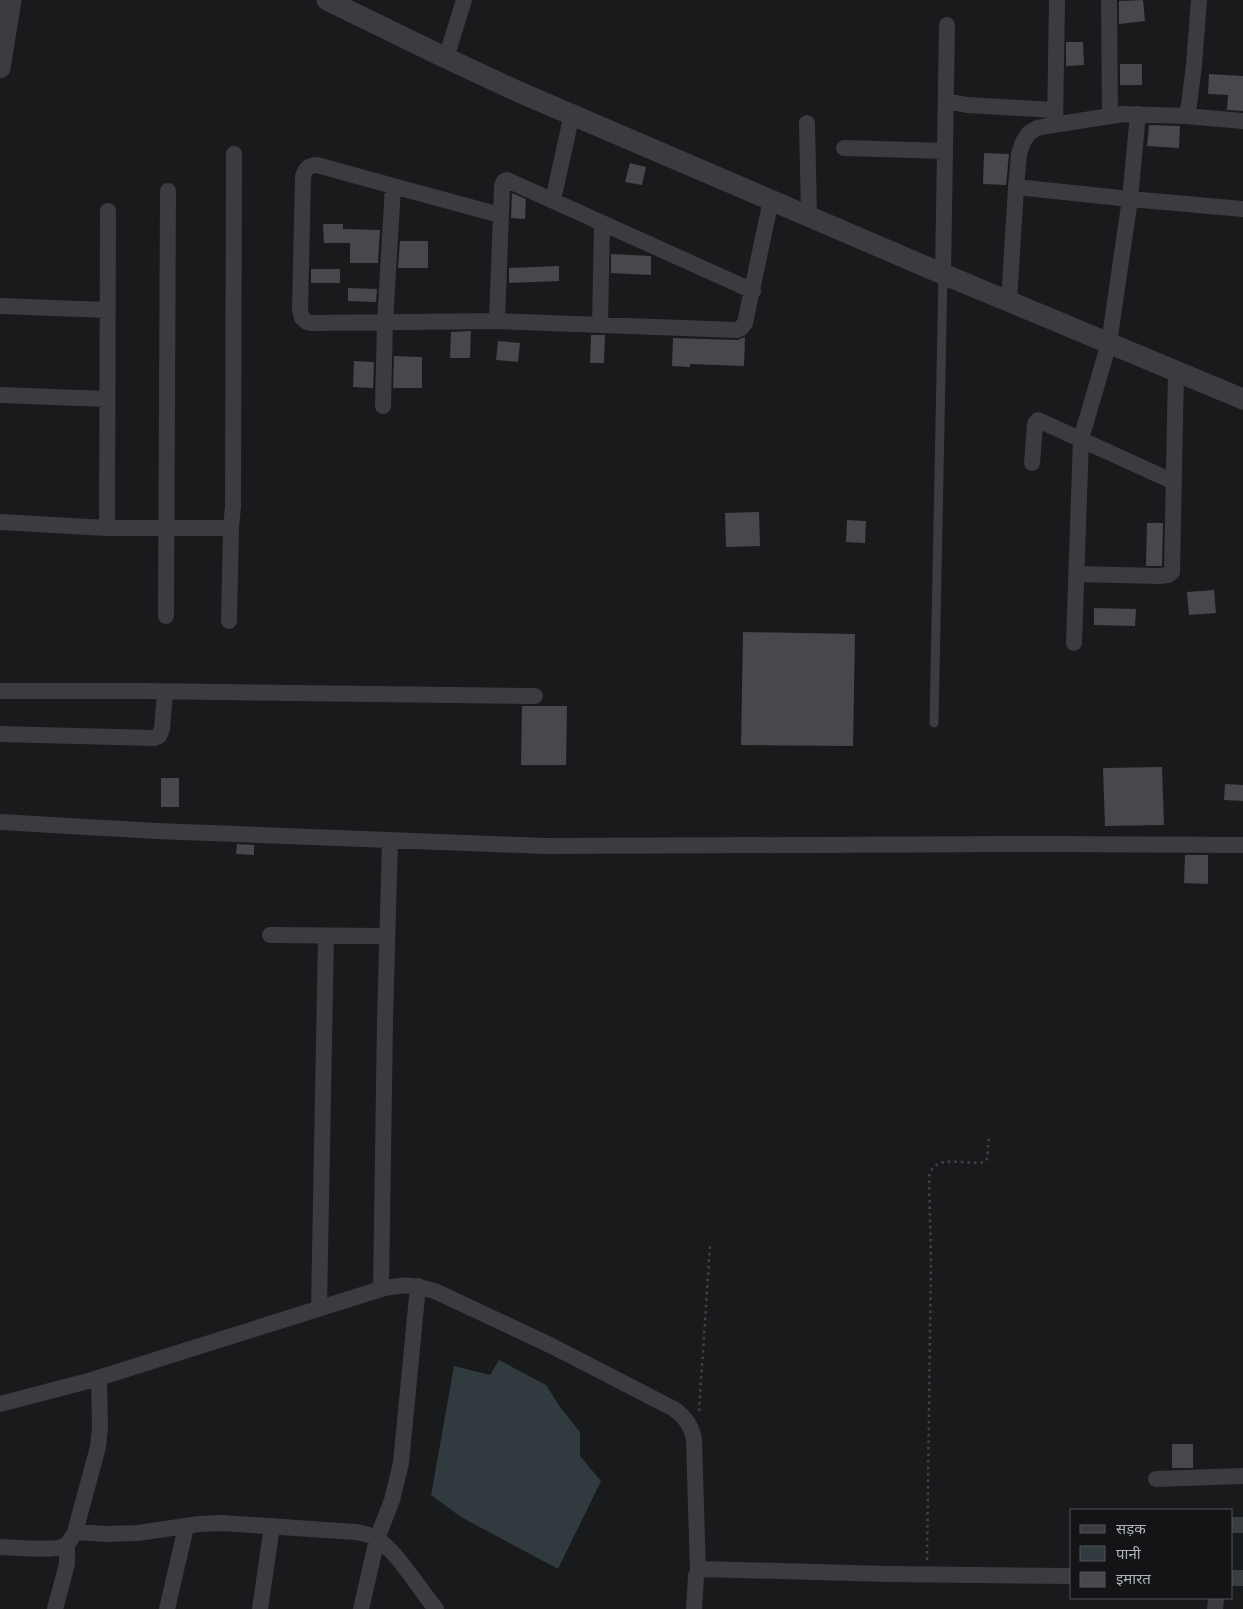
<svg xmlns="http://www.w3.org/2000/svg" width="1243" height="1609" font-family="'PT Sans Narrow','Noto Sans Devanagari',sans-serif">
	<style>
		.water { fill: #303a3f }
		.building { fill: #46484b }
		.lines { fill: none; stroke-linecap: round; stroke-linejoin: round }
		.path { stroke: #404347; stroke-width: 2.5; stroke-dasharray: 2.5 4; stroke-linecap: butt }
		.service { stroke: #3a3c40; stroke-width: 9 }
		.minor { stroke: #3a3c40; stroke-width: 16 }
		.tertiary { stroke: #3a3c40; stroke-width: 21 }
	</style>
	<rect width="100%" height="100%" fill="#191a1b"/>
	<!-- water -->
	<path class="water" d="M499,1360L546,1385L560,1407L580,1432V1456L601,1481L558,1569L461,1517L431,1495L454,1366L490,1375Z"/>
	<!-- building -->
	<path class="building" d="M1143,0L1145,21L1119,24V1Z
		M1066,42H1083L1084,65L1066,66Z
		M1120,64H1142V85H1120Z
		M1209,74L1243,76V111L1227,110L1228,95L1208,94Z
		M1149,125L1180,126L1179,148L1147,146Z
		M984,153L1009,154L1006,185L983,184Z
		M630,163L646,167L642,185L625,182Z
		M512,193L526,199L525,219L511,218Z
		M323,224H343V229L380,230L378,263H350V243H324Z
		M400,241H428V268H398Z
		M611,254L651,256V275L611,273Z
		M559,266V281L509,283V268Z
		M311,269H340V283H311Z
		M348,288L377,289L376,302L348,301Z
		M471,331L470,358H450L451,332Z
		M591,335H605L604,363H590Z
		M745,337L744,366L690,364V367L672,366L673,338L737,340Z
		M498,341L520,343L518,362L496,360Z
		M394,356L422,357V388H393Z
		M354,361L374,362L373,388L353,387Z
		M759,512L760,546L726,547L725,513Z
		M847,520L866,521L865,543L846,542Z
		M1147,523H1163L1162,566H1146Z
		M1214,590L1216,613L1189,615L1187,592Z
		M1094,608L1136,609L1135,626L1094,625Z
		M743,632L855,634L853,746L741,745Z
		M522,706H567L566,765H521Z
		M1162,767L1164,825L1105,826L1103,768Z
		M161,778H179V807H161Z
		M1225,784L1243,785V801L1224,800Z
		M237,844L254,845V855L236,854Z
		M1185,855H1208V884L1184,883Z
		M1172,1444H1193V1468H1172Z"/>
	<g class="lines">
		<!-- path -->
		<path class="path" d="M699,1411L710,1246
			M927,1560L931,1257L929,1177C933,1152 968,1166 984,1162L987,1159L989,1136"/>
		<!-- service -->
		<path class="service" d="M934,723L943,274"/>
		<!-- minor -->
		<path class="minor" d="M1109,0L1110,116
			M446,58L464,0
			M946,101L967,105L1054,110
			M1186,116L1243,121
			M807,123L809,216
			M1055,125L1057,0
			M844,148L945,151
			M393,186L500,215
			M1016,187L1130,199L1138,114
			M553,200L572,114
			M943,274L947,25
			M1009,301L1016,187L1019,154L1023,142L1029,133L1037,128L1047,126L1123,114L1186,116L1189,105L1194,65L1199,0
			M0,306L107,310
			M497,321L502,186L504,181L507,180L753,291
			M600,325L602,223
			M0,395L107,399
			M383,406L385,322L393,186L317,165C308,165 305,169 303,177L300,310L302,318L307,322L311,323L497,321L737,330L741,328L745,323L771,200
			M1032,463L1035,424L1038,420L1174,482
			M0,522L107,528H231L233,506L234,154
			M107,528L108,211
			M1076,574L1159,576L1168,575L1172,572L1176,370
			M166,616L168,191
			M229,621L231,528
			M1074,643L1081,439L1109,343L1130,199L1243,209
			M0,691H146L535,696
			M0,734L154,738L159,736L162,729L165,692
			M0,822L156,831L545,846L1045,844L1243,845
			M270,935L387,936
			M381,1289L385,1021L390,840
			M319,1307L326,936
			M0,1404L92,1380L381,1289C405,1284 414,1284 437,1292L552,1346L674,1409C685,1417 691,1425 694,1439L698,1572
			M1156,1479L1243,1476
			M1232,1525H1243
			M75,1532L107,1534L138,1533L199,1524L223,1523L355,1532C361,1533 368,1534 374,1537C396,1549 419,1589 436,1609
			M0,1547C14,1547 57,1552 66,1545C70,1542 72,1537 75,1532L98,1447L100,1428L99,1378
			M1232,1578H1243
			M55,1609L67,1564V1545
			M167,1609L186,1527
			M260,1609L272,1526
			M361,1609L377,1539L392,1500L401,1463L418,1286
			M694,1609L696,1576L698,1572L704,1569L888,1574L1072,1576
			M1215,1609L1216,1598"/>
		<!-- tertiary -->
		<path class="tertiary" d="M327,0L446,58L519,92L943,274L1243,399
			M0,68L11,0"/>
	</g>
	<!-- legend -->
	<rect x="1070" y="1509" width="162" height="90" fill="#141416" stroke="#515458"/>
	<rect x="1080" y="1525" width="25" height="8" fill="#3a3c40" stroke="#515458"/>
	<text x="1116" y="1534" font-size="15" fill="#acb3ba">सड़क</text>
	<rect x="1080" y="1546" width="25" height="15" fill="#303a3f" stroke="#515458"/>
	<text x="1116" y="1559" font-size="15" fill="#acb3ba">पानी</text>
	<rect x="1080" y="1572" width="25" height="15" fill="#46484b" stroke="#515458"/>
	<text x="1116" y="1584" font-size="15" fill="#acb3ba">इमारत</text>
</svg>
